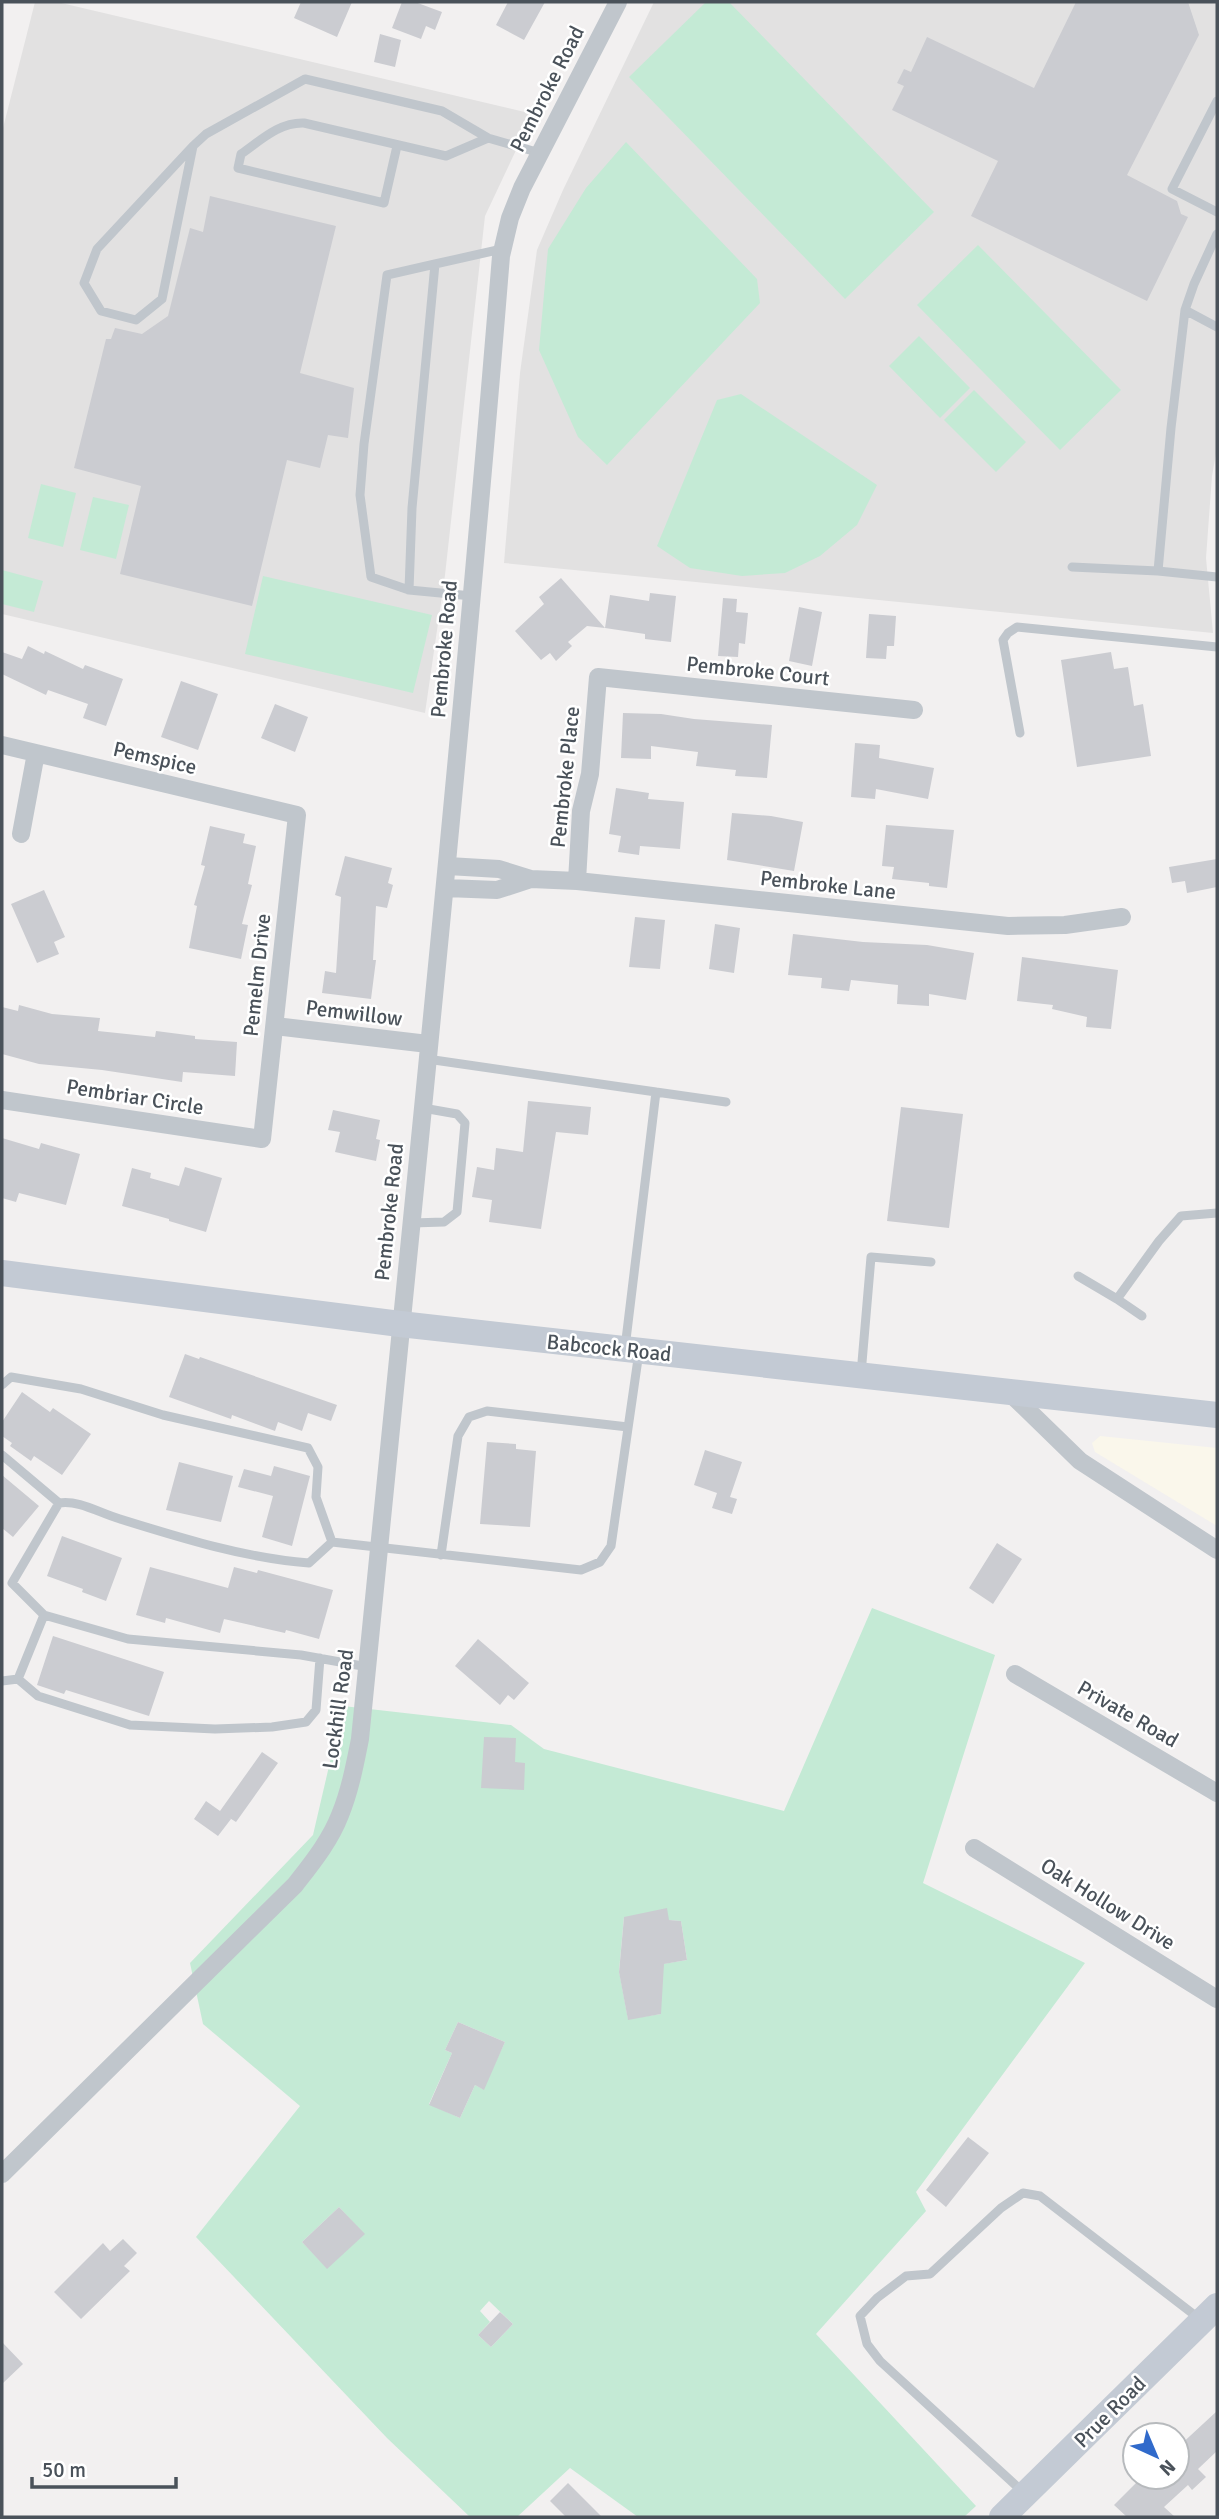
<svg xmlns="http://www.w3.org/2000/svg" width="1219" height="2519" font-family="Signika,sans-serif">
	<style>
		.commercial { fill: #faf7eb }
		.education { fill: #e2e1e1 }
		.green { fill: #c4ead5; fill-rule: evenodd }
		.building { fill: #cbccd1 }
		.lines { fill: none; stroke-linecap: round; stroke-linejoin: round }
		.lane { stroke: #c0c6cc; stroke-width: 9 }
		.street { stroke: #c0c6cc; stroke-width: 18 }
		.secondary { stroke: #c3cad4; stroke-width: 26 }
		.labels { text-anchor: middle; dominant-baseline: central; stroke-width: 5; stroke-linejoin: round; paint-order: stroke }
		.street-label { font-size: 21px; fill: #4a525a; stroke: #fff }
	</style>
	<rect width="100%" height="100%" fill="#f2f0f0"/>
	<!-- commercial -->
	<path class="commercial" d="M1100,1436L1217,1448V1526L1095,1452L1092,1443Z"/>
	<!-- education -->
	<path class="education" d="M35,2H57L533,114L485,216L445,575L425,713L2,614V132Z
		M654,2H1217V448L1212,476L1206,558L1213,633L504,563L520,373L537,250L563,190Z"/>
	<!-- green -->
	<path class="green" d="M706,2H729L934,212L845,299L629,77Z
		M626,142L757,279L760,303L607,465L578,437L539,350L548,249L586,188Z
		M978,245L1121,390L1060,450L917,305Z
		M919,336L970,388L940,418L889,366Z
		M974,390L1026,442L996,472L944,420Z
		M741,394L877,485L857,525L820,556L785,573L742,576L690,568L657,546L717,400Z
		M41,484L76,493L63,547L28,538Z
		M93,497L129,505L116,559L80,550Z
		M2,570L43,581L34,612L2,604Z
		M263,576L432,615L413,693L245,654Z
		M872,1608L995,1655L923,1883L1085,1963L916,2192L926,2211L816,2334L976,2506L964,2517H638L570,2468L517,2517H470L387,2438L196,2237L300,2106L203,2024L190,1963L313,1835L343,1706L511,1725L544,1749L784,1811ZM624,1917L681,1921L687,1960L644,1967L661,2014L628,2019L619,1971ZM458,2022L505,2042L483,2089L475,2085L460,2118L429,2104L452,2053L445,2050ZM339,2207L364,2234L327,2268L302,2242ZM489,2301L513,2324L491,2347L478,2335L490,2322L480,2311Z"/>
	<!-- building -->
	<path class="building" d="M301,2H352L337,37L294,18Z
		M402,2H415L442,12L435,30L426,26L421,39L392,28Z
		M508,2H545L524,40L496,25Z
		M1076,2H1188L1199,35L1127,175L1177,201L1181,214L1188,217L1147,301L971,216L998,161L892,110L904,86L897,83L904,69L911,72L927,37L1034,88Z
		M380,34L401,40L395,67L374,62Z
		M210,196L336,226L300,373L354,388L348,438L328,435L320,468L287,460L252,606L120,574L141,486L74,468L106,339H111L115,328L142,334L168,316L190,228L203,232Z
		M561,578L605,628L587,626L568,642L572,646L556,661L550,653L541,660L515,631L544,604L539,597Z
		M650,593L676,596L671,642L645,639V634L605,628L610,595L649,601Z
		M723,598L737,599L736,612L748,613L745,644L739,643L738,657L718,656Z
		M799,607L822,612L812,666L789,661Z
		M869,614L896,616L894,646H887L886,659L866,658Z
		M28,646L44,654L45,651L83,669L85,665L123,679L106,726L83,718L88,704L48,690L46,695L2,674V652L22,659Z
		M1111,652L1114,669L1128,667L1134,706L1143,704L1151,756L1077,767L1061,660Z
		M181,681L218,694L198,750L161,737Z
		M275,704L308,717L295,752L261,738Z
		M623,713L661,714L694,719L772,725L767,778L735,776L736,770L696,766L698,752L651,746V759L621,758Z
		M855,743L880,745L879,758L934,768L928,799L876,789L875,799L851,797Z
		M616,788L649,793L648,799L684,802L680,849L640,846L639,855L618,852L621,836L609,834Z
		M732,813L771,816L803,822L794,871L727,860Z
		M886,825L954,830L947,888L929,886V883L892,879L894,867L882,866Z
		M210,826L245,834L243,843L256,846L248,884L252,885L242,924L248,925L241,959L189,948L197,906L194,905L205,866L201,865Z
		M345,856L392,868L388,883L393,885L387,908L376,906L373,960H376L371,999L322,993L325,971L336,973L341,897L335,895Z
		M1217,859V887L1187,893L1185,881L1172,883L1169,867Z
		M44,890L65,937L54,942L59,954L37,963L11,904Z
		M635,917L665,920L660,969L629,967Z
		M715,924L740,928L734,973L709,969Z
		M793,934L863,942L927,945L974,953L966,1000L929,994V1006L897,1004L898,985L851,980L849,991L821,988L822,978L788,975Z
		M1022,957L1118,970L1111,1029L1086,1027L1087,1017L1052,1009L1053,1005L1017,1001Z
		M19,1005L52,1014L100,1018L98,1031L155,1037L156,1031L195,1036V1039L237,1042L235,1076L183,1072L182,1082L102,1070L39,1064L2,1054V1007L18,1011Z
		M528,1101L591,1107L588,1135L556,1132L541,1229L489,1222L492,1200L472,1197L477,1167L494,1170L496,1148L523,1152Z
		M901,1107L963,1114L949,1228L887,1221Z
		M333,1110L380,1120L376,1139L380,1140L376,1161L335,1152L340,1132L328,1130Z
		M2,1138L39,1149L41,1143L80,1154L66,1205L19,1193L16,1202L2,1198Z
		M185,1167L222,1178L206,1232L169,1221V1219L122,1206L132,1168L151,1173L150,1178L179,1186Z
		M185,1354L199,1359L200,1357L337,1405L331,1421L308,1413L302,1431L278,1422L275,1431L232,1415L231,1419L169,1397Z
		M22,1392L50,1412L53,1408L91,1434L62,1475L34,1456L31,1461L10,1446L12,1443L2,1436V1422Z
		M487,1442L516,1444V1449L536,1451L530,1527L480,1524Z
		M705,1450L742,1462L730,1497L737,1499L732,1514L712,1508L717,1493L694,1485Z
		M179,1462L233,1476L221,1522L166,1510Z
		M274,1466L310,1476L292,1546L262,1537L273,1496L238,1487L244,1469L271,1476Z
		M2,1475L39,1506L13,1537L2,1528Z
		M62,1536L122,1558L106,1601L82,1592L83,1589L47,1576Z
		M997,1543L1022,1559L993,1604L969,1588Z
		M150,1567L228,1588L234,1567L257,1573L258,1570L333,1590L319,1639L286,1630L285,1633L224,1619L220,1633L166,1618L165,1623L136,1615Z
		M53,1636L164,1672L149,1716L66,1690L64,1694L37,1685Z
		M478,1639L529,1683L514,1700L508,1695L500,1705L455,1666Z
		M484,1737L516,1738L515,1762L525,1763L524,1790L481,1788Z
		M262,1752L278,1763L236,1822L228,1817L231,1819L218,1836L194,1819L206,1801L220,1811Z
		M667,1908L669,1920L681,1921L687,1960L664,1964L661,2014L628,2020L619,1972L624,1917Z
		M458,2022L505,2042L484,2090L475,2085L460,2118L429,2105L452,2053L445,2050Z
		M968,2137L989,2153L946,2207L926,2190Z
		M339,2207L365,2234L327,2269L302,2242Z
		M123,2239L137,2253L124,2266L130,2271L81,2319L54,2292L103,2243L110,2251Z
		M500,2312L513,2324L491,2347L478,2335Z
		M2,2342L23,2364L2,2384Z
		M1217,2411V2451L1198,2469L1206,2477L1192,2490L1188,2485L1164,2507L1175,2517H1127L1114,2505L1142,2477H1177V2448Z
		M568,2483L602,2517H566L550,2501Z"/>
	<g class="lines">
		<!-- lane -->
		<path class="lane" d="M1217,101L1172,189L1217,212
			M193,146L162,299L136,320L101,311L84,283L97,249L193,146L206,134L305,79L442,111L488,138
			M397,146L384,203L238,168L241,154C260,141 279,122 304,123L446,156L488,138L540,153
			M1217,234L1194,284L1185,310L1171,428L1158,571L1217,577
			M1185,310L1217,327
			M1072,567L1158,571
			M409,590L371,577L360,495L364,444L387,275L435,264
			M472,596L409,590L412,508L435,264L502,249
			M1020,733L1003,640L1008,633L1017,627L1217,647
			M427,1059L656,1092L625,1348
			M656,1092L726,1102
			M412,1223L444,1222L457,1212L465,1123L457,1114L423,1108
			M1078,1276L1117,1299
			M1142,1316L1117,1299L1159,1241L1181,1216L1217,1213
			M861,1374L871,1257L931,1262
			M2,1385L11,1377L81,1389L163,1415L308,1448L318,1467L316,1497L332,1542
			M2,1455L59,1503
			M441,1555L458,1436L469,1417L487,1411L628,1427
			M368,1667L301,1655L128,1639L44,1615L12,1583L59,1503C80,1500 99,1513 120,1519C181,1538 245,1558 309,1563L332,1542L581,1570L600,1562L611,1546L639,1352
			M18,1679L38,1696L130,1725L215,1729L272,1727L306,1722L316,1710L320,1658
			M2,1681L18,1679L44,1615
			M1022,2491L880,2361L867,2344L860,2316L877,2298L906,2276L930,2274L1001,2208L1023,2193L1040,2196L1201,2320"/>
		<!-- street -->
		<path class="street" d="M2,745L297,815L262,1139L2,1100
			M21,834L36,753
			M448,866L499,869L531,879L577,881L1008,926L1065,925L1122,917
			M577,881L581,811L590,774L598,677L914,710
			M446,888L497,890L531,879
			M275,1026L428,1044
			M1009,1392L1080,1461L1217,1550
			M1015,1674L1217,1793
			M974,1848L1217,1999
			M2,2174L295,1885C312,1863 330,1841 340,1815C350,1791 355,1764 360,1739C409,1245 461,751 501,256L510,218L522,188L618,2"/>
		<!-- secondary -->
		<path class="secondary" d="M2,1273L400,1324L1217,1415
			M1002,2517L1217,2306"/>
	</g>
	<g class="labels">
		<!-- street labels -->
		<g class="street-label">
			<text transform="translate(547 89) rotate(-63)">Pembroke Road</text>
			<text transform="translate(444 649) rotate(-85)">Pembroke Road</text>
			<text transform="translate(758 671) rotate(6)">Pembroke Court</text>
			<text transform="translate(155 758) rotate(13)">Pemspice</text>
			<text transform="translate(565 777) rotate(-84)">Pembroke Place</text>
			<text transform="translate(828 885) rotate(6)">Pembroke Lane</text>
			<text transform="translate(257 975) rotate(-84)">Pemelm Drive</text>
			<text transform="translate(354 1013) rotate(7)">Pemwillow</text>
			<text transform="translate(135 1097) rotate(9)">Pembriar Circle</text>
			<text transform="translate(389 1212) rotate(-84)">Pembroke Road</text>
			<text transform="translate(609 1348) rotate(6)">Babcock Road</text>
			<text transform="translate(338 1709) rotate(-82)">Lockhill Road</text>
			<text transform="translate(1128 1714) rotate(30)">Private Road</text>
			<text transform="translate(1108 1904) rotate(32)">Oak Hollow Drive</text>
			<text transform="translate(1110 2412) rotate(-45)">Prue Road</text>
		</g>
	</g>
	<!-- border -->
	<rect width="1219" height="2519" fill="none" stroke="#4a525a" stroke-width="7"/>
	<!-- north arrow -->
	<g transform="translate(1156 2456) rotate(136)"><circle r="33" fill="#ffffff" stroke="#b7babd" stroke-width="2"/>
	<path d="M0-5L12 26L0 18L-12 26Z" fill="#306acb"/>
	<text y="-10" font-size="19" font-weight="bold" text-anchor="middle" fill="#4a525a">N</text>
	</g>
	<!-- scale -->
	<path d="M32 2477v10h144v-10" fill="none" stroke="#4a525a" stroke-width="3.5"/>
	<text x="42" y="2477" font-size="21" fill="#4a525a" stroke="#ffffff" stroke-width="5" paint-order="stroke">50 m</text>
</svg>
